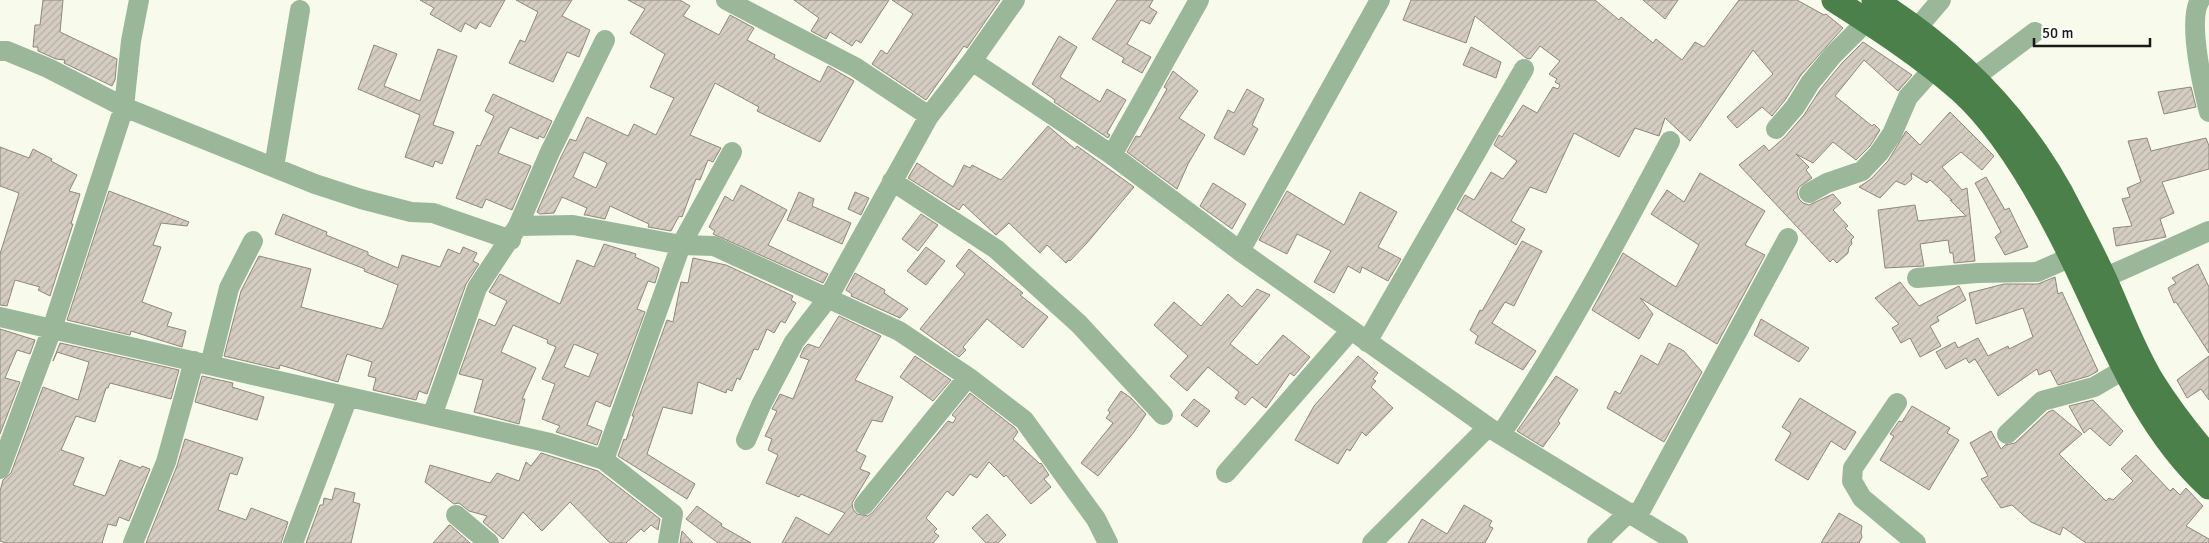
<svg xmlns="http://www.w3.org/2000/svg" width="2209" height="543" font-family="Signika,sans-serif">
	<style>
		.building { fill: url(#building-hatch); stroke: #8e877c; fill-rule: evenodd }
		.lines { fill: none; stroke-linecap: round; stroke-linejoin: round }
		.minor { stroke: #9bb79a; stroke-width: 20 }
		.major { stroke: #4b804a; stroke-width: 25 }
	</style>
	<defs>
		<pattern id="building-hatch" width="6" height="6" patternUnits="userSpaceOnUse" patternTransform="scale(1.25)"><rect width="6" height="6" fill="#d5cdc2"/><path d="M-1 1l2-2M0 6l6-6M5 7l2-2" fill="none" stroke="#b6afa6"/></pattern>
	</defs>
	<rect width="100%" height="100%" fill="#f8faec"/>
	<!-- building -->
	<path class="building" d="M43,0H63L60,32L117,59L115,80L112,86L64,63L65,60L56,59L38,51V47H33L35,25H40Z
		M420,0H505L490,27L480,22L476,29L465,23L461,32L430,14L434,8Z
		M516,0H572L562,16L590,30L579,57L567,52L553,82L509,63L520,40L525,42L538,12Z
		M628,0H680L690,6L683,16L719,35L730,15L754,28L747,40L775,55L774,58L820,82L828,66L854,81L820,142L757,111L759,107L715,83L690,135L721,148L713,162L708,160L700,180L696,179L682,217L679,216L671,231L648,227L649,224L610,206L605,219L586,215H584L587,208L562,197L554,213L540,214L537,212L561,157L570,139L576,141L587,117L628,136L634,124L656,135L674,98L650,87L665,54L630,33L645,9ZM584,152L607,163L596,188L573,177Z
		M794,0H889L861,43L856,40L852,46L830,32L826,39L811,31L819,18Z
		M892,0H1000L967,48L964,46L926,100L872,64L881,50L887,54L913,14Z
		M1117,0H1153L1149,7L1157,12L1150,24L1141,20L1127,44L1151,57L1142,73L1122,62L1124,58L1092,39Z
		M1411,0H1595L1619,20L1621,17L1653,43L1656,39L1682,60L1695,42L1704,47L1739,0H1797L1824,15L1826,14L1843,28L1801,75L1785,100L1772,116L1762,107L1737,128L1727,117L1773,74L1753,50L1690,141L1665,118L1659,136L1635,128L1619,157L1574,133L1546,193L1530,187L1511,221L1525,229L1516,245L1457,209L1465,195L1474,200L1491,172L1503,179L1517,161L1494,145L1499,135L1502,137L1523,105L1537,113L1553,87L1558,89L1560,85L1555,82L1557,79L1549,74L1560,61L1540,46L1530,59L1526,58L1475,16L1466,43L1403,20Z
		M1643,0H1678L1665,19Z
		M1059,36L1077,47L1060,77L1100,102L1107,89L1126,100L1107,133L1110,135L1108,138L1054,102L1055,100L1032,84Z
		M1863,42L1912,75L1898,91L1864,60L1835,96L1872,126L1874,124L1880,130L1870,146L1856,160L1833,142L1813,163L1796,154L1809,167L1806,170L1812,178L1799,187L1797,192L1799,199L1803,203L1809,205L1833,194L1841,203L1833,210L1848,226L1845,228L1854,237L1851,240L1852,244L1849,247L1848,253L1837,263L1833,259L1830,262L1739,165L1764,145L1769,151L1785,137L1804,115L1820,90L1842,63Z
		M374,45L397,54L384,86L420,101L438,49L457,56L433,125L454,132L442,164L435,161L433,167L405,157L420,115L358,89Z
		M1471,47L1501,62L1496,78L1463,65Z
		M1173,71L1198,91L1179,118L1205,135L1188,164L1177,189L1127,152L1136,136L1140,137L1167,89L1164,87Z
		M2191,87L2196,107L2164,114L2158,92Z
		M1247,89L1264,99L1252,125L1258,129L1244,155L1214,138L1228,110L1234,113Z
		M493,94L552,121L544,138L539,136L538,139L510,127L498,153L531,166L512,210L486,199L482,208L456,198L477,145L480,146L494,116L485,111Z
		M1950,112L1994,156L1982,170L1961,152L1942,167L1962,190L1967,188L1975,261L1954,263L1953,253H1950L1948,240L1920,244L1924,266L1885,268L1878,210L1915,205L1918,221L1966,216L1950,200H1952L1930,180L1927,183L1911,173L1912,179L1905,185L1896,181L1880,198L1859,187L1871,179L1888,161L1906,131L1920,145Z
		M1048,126L1075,149L1077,146L1134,187L1087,243L1070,261L1069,260L1066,263L1047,245L1040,253L1009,223L996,235L963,204L959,210L908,178L917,163L953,187L964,165L970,168L972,165L1001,180Z
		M2147,138L2151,151L2206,138L2209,146V169L2162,182L2174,213L2160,219L2166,237L2116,246L2113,228L2132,226L2122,199L2130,197L2127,188L2141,182L2128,141Z
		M0,147L29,158L33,149L52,159L51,161L77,175L69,191L80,194L71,224H73L50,296L38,290L40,287L15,280L7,306L0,305V254L19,193L0,186Z
		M1700,173L1765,211L1745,245L1765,255L1717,344L1640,298L1653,314L1639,339L1592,310L1623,253L1676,287L1699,245L1651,214L1667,190L1684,202Z
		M1986,177L2005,210L2009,208L2028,247L2005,255L1995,237L2001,232L1975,183Z
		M1213,183L1246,204L1232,229L1200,206Z
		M741,185L787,210L768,245L828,274L823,283L713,234L715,231L709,227L725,196L733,201Z
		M109,191L189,222L187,226L161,223L153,245L161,247L142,302L172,313L167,326L186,331L182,347L131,331L130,335L67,320Z
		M1287,191L1344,225L1360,192L1397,212L1378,247L1401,259L1388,281L1362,267L1360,273L1348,266L1334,293L1314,282L1331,251L1297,234L1287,254L1259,240Z
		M799,192L814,199L812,206L851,223L842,244L787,220Z
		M855,192L869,198L861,215L848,209Z
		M283,214L327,232L326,235L368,252V255L398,268L402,255L440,267L448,249L460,254L463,247L477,253L473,261L479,264L466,284L427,394L419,391L416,400L373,390L376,378L368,376L372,362L347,354L338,382L280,365L279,369L224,356L241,291L259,256L311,269L301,307L382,329L387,318L398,285L364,271L365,269L275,234Z
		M921,214L938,225L918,251L902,239Z
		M1522,241L1542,251L1514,306L1505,302L1492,323L1536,351L1523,370L1475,343L1478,336L1470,330L1480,310L1482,311Z
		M604,244L636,254L635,257L659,268V270L655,283L648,281L637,309L645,312L610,407L596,401L587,425L602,431L597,445L556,432L560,426L542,419L555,384L542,379L556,347L547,343L548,340L513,325L501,352L536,368L522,399H525L519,424L474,412L483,380L459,374L479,319L495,326L507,301L489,292L500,274L560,304L577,260L594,267ZM574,344L598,354L589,377L564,367Z
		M926,247L945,261L926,285L907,271Z
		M969,249L1023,293L1020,295L1048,317L1023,348L987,319L963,347L966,350L959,357L920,329L965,274L956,266Z
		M693,258L726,265L793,296L791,300L796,303L785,323L781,321L774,333L767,329L758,350L754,349L740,380L737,378L732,391L727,389L726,393L698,382L692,414L663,407L647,454L695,484L687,499L618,456L624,439L626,440L634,416H632L667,320L673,322L681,282L688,283Z
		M2198,264L2209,287V353L2176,302L2174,303L2168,288L2176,283L2172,278Z
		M855,273L885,290L884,293L908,309L900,318L851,296L852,294L846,290Z
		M2055,277L2058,294L2062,292L2098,371L2089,376L2058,385L2050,370L2039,375L2037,369L1998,396L1975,359L1969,363L1966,358L1946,369L1936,352L1955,342L1958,348L1978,338L1988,356L2008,346L2009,349L2033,337L2023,308L1976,324L1969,293L2004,284H2038Z
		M1900,282L1919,306L1959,286L1966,300L1937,317L1939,321L1930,326L1941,346L1920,357L1910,338L1901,343L1892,328L1899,324L1875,298Z
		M1257,289L1270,295L1230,344L1257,365L1283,335L1310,357L1294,376L1290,373L1266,408L1252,397L1245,405L1235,398L1239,392L1208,367L1187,391L1170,376L1188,356L1154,325L1174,302L1201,326L1228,294L1242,307Z
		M839,316L881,336L855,380L893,397L882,422L872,420L856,451L866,456L860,469L870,473L852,503L853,509L857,514L868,516L873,512L948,421L953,423L956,418L952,415L970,393L1015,428L1018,432L1013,439L1040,464L1041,463L1049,475L1044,479L1051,487L1031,504L1006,475L1004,477L989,462L977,478L970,474L953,496L947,491L926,518L937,529L934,532L939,536L933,543H782L796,517L829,535L845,513L801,494L799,497L766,483L778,455L768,450L772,439L765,436L777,411L772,409L780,394L793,399L809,360L800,357L804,348L808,344L819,348Z
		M1761,319L1809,348L1799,362L1754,335Z
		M0,329L35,340L30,354L17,350L5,378L20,382L0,434Z
		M60,343L179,370L171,399L110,383L108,388H106L95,422L76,416L61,450L84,458L73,485L105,496L120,460L141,468L142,466L150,469L129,521L119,517L116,526L108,524L102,543H6L0,541V491L3,480L11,473L43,387L78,400L89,362L57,352L53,361Z
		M1669,343L1684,351L1702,372L1664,442L1607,408L1615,391L1620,394L1641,355L1658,365Z
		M915,356L951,380L933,401L900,377Z
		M1358,356L1378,373L1373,379L1376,381L1371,387L1393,408L1366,436L1362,432L1350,451L1347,449L1338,464L1295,440L1314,406Z
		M2209,356V400L2201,389L2187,398L2177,380Z
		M202,376L233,383L232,387L264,397L257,420L195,402Z
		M1556,376L1578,390L1558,421L1560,423L1543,447L1517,431Z
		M1121,391L1131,398L1146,414L1134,432L1098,476L1081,463L1113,423L1106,418L1110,413L1108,410Z
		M1800,398L1856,432L1845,450L1831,441L1808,480L1775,460L1791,433L1782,427Z
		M1194,399L1210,411L1197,427L1181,415Z
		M2093,400L2123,431L2110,446L2090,428L2084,433L2069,406Z
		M1912,406L1950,428L1947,433L1959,440L1929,490L1880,460L1894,436L1890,434L1899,421L1902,422Z
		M2053,410L2082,434L2059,454L2106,501L2109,498L2113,500L2133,481L2121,469L2136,455L2170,491L2173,488L2180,495L2186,488L2203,506L2186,526L2209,539V543H2086L2063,527L2060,535L2031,522L2012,505L2001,508L1981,479L1988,476L1970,443L1991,431L2001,449L2005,445L2015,443L2048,412Z
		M185,439L243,458L237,475L230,473L218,510L246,520L251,508L288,522L281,543H146L177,466Z
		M541,453L598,471L660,519L658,530L651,525L644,532L641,529L626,543H610L570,502L542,531L523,512L503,539L483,522L487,516L469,511L459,503L454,504L425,482L430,465L490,483L497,473L519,481L526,462L531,466Z
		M335,488L355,493L353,502L360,504L351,543H306L320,505H323L324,498L332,500Z
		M1464,505L1492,521L1489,526L1493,528L1485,543H1408L1422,519L1447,534Z
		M697,506L722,524L721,526L751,543H718L686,519Z
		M1839,513L1862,526L1861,533L1862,537L1859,543H1821Z
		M987,514L1006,535L998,543H986L972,528Z
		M449,525H450L470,543H433Z
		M682,531L693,543H680Z"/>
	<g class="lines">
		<!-- minor -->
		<path class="minor" d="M726,0L855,67L929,116
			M2200,0C2187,20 2203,88 2209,112
			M1917,28L1941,0
			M0,51H7L48,68L124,107L315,184L361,199L411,212L433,213L511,240
			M972,61L1112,155L1240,251L1488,427L1678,543
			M1975,77L2035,32
			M1776,129L1795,107L1810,83L1833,55L1867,21
			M1112,155L1199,0
			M274,167L300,10
			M892,181L996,249L1079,324L1163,415
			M1809,193L1827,183L1862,171L1879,153L1892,134L1908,97L1933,69
			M518,226L550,152L605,40
			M1240,251L1380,0
			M1917,278L1977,273L2037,272L2071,257
			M2104,278L2209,231
			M0,317L550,443L604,460L673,514L668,543
			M1367,342L1524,69
			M210,365L229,288L253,241
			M1897,403L1853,468L1852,481L1862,498L1916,543
			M432,416L477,288L518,226L573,225L681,245L714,246L899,331L968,377L1024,420L1096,519L1108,543
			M1501,434C1564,340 1617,241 1670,141
			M2007,434L2042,401L2094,387L2125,369
			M746,440L761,405L794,342L828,298L929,116L972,61L1015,0
			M604,460L681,245L732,152
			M0,469L52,329L124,107L131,41L139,0
			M1226,473L1351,330
			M864,505L968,377
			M456,515L489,543
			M1637,517L1788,238
			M133,543L166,462L194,361
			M293,543L348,397
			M1372,543L1488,427
			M1597,543L1629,512"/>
		<!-- major -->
		<path class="major" d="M1834,0C1878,28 1921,56 1960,90C1998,124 2033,182 2057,228C2104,316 2134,418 2209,487
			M1874,0C1959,53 2027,123 2072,214C2083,235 2094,256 2104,278C2120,313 2132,348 2152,381C2169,408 2188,433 2209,457"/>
	</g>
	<!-- scale -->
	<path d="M2034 38v8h116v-8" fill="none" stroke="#191a15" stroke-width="2.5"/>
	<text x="2042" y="38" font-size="15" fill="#191a15" stroke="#ffffff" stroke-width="4" paint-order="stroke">50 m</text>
</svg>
